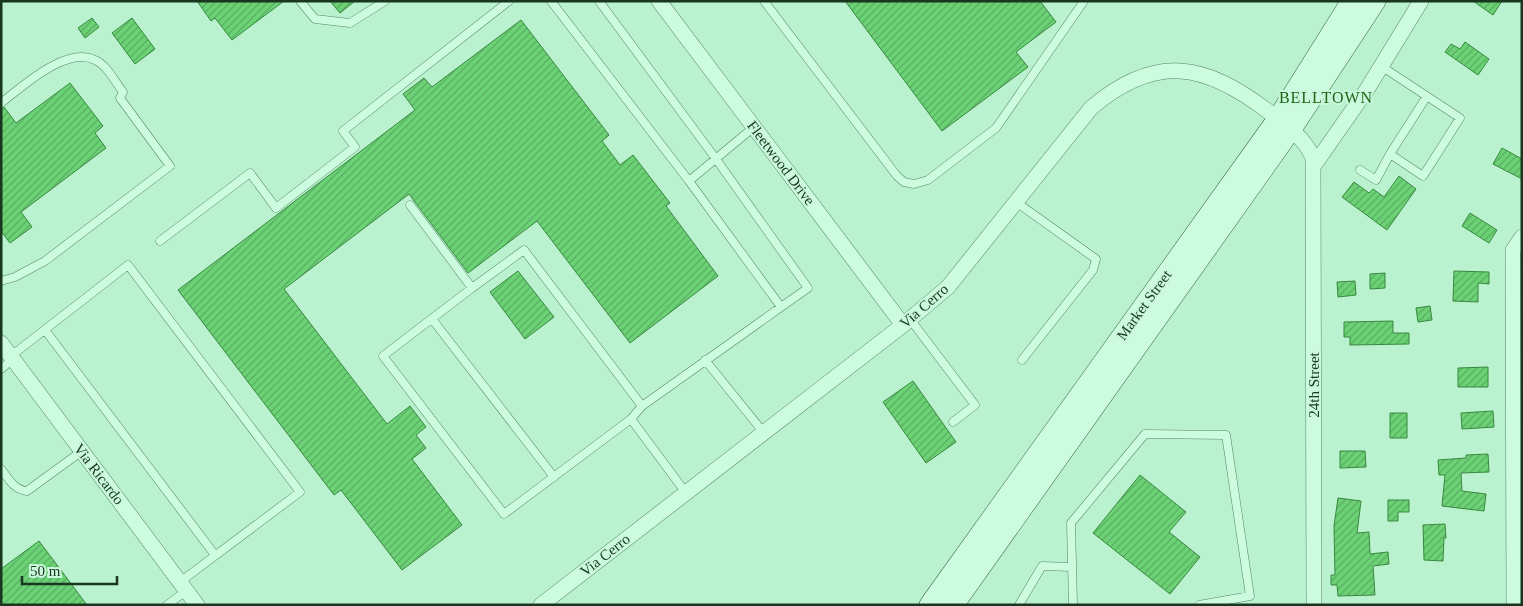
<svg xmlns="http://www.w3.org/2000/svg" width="1523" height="606" font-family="'Times New Roman',serif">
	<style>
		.building { fill: url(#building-hatch); stroke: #37893e }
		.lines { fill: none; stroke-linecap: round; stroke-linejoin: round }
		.service-casing { stroke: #53885f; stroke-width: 9 }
		.minor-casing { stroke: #53885f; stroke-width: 16 }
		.secondary-casing { stroke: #376a40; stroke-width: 22 }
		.service { stroke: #cdfbdf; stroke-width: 8 }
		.minor { stroke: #cdfbdf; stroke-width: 15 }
		.secondary { stroke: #cdfbdf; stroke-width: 21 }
		.labels { text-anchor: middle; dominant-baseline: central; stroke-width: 4; stroke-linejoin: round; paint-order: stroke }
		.street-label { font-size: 15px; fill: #19361e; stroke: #caf8dc }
		.neighbourhood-label { font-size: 16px; letter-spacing: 1px; fill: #1e6616; stroke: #caf8dc }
	</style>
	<defs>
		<pattern id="building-hatch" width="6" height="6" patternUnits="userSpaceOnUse" patternTransform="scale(1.25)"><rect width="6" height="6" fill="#6cd276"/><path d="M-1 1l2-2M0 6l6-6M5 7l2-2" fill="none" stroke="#58ab60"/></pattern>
	</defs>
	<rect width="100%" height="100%" fill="#baf1cf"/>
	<!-- building -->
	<path class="building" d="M197,1H284L232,40L215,18L211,21Z
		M330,1H355L340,13Z
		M845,1H1040L1056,22L1016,52L1028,67L942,131Z
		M1473,1H1502L1493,15Z
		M92,18L99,27L85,38L78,28Z
		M132,18L155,49L135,64L112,33Z
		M521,20L609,135L602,141L620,165L633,155L670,203L666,206L718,276L630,343L537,221L468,273L409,194L284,289L387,424L410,406L426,427L416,435L426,448L412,459L462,525L402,570L341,490L334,495L178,290L415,110L403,94L424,78L432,87Z
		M1465,42L1489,59L1478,75L1445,52L1451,44L1460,49Z
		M70,83L103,126L95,133L106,148L21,212L32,227L10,243L1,231V109L4,107L16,123Z
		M1502,148L1522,159V179L1493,164Z
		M1399,176L1416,189L1387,230L1342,197L1354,182L1369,193L1373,189L1384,197Z
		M1470,213L1497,230L1489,243L1462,226Z
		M518,271L554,317L525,339L490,292Z
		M1454,271L1489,272V284L1478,283V302L1453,301Z
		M1385,273V288L1370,289V274Z
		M1355,281L1356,295L1338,297L1337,282Z
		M1430,306L1432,320L1418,322L1416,308Z
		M1393,321V333H1409V344L1350,345V337H1344V322Z
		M1488,367V387H1458V368Z
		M913,381L956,442L926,463L883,402Z
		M1493,411L1494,427L1462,429L1461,413Z
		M1390,413H1407V438H1390Z
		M1340,451H1365L1366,467L1340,468Z
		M1488,454L1489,472L1461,473L1462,491L1486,494L1484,511L1442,506L1445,475H1439L1438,460L1466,458V455Z
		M1140,475L1186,512L1169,532L1200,557L1170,594L1093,533Z
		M1338,498L1361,501L1357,533L1369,532L1370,554L1388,552L1389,564L1373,566L1375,595L1338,596L1337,585H1331V575H1335L1334,526Z
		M1388,500H1409V512H1398V521H1388Z
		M1445,524L1446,538H1444L1443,561L1424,560L1423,525Z
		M39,541L87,605H1V569Z"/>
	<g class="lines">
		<defs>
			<path id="service" d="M300,1L315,19L350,23L385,1
				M551,1L689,181L781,307L808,288L716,159L599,1
				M764,1L897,176L904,182L914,184L928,180L996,128L1084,1
				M1,103C23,86 66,46 95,60C107,65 115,82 123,92L120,98L170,166L45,261L15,277L1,281
				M1390,154L1427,96
				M1360,170L1376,180L1390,154L1423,176L1460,118L1381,66
				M689,181L754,127
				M1016,202L1096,259L1093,270L1022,360
				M410,205L472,288L524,250L642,406
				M160,241L250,173L276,208L355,147L343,131L509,1
				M472,288L383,356L504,514L631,419
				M432,319L554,477
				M910,319L975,405L953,422
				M45,330L215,555
				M11,356L128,265L300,492L180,582
				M705,360L764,433
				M1,369L13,359
				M1,469C8,478 14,490 27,491L82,451
				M686,493L631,419L642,406L781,307
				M167,605L186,591
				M1019,605L1042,566L1072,567
				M1073,605L1071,523L1145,434L1226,435L1250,596L1199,605"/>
			<path id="minor" d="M659,1L903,325
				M1315,164L1366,91L1421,1
				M1,343L197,605
				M541,605L903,325L948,287L1091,108C1156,53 1205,63 1269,112C1286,125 1305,138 1313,158L1314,605
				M1514,605L1513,250L1522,237"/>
			<path id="secondary" d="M930,605L1278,119L1352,1
				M953,605L1291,129L1375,1"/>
		</defs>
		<!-- service casing -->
		<use href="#service" class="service-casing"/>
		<!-- minor casing -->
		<use href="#minor" class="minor-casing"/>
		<!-- secondary casing -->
		<use href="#secondary" class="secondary-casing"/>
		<!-- service -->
		<use href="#service" class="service"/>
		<!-- minor -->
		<use href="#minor" class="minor"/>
		<!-- secondary -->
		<use href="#secondary" class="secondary"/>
	</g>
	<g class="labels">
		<!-- street labels -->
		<g class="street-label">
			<text transform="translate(781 163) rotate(53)">Fleetwood Drive</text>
			<text transform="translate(1144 305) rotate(-54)">Market Street</text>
			<text transform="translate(924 306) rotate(-41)">Via Cerro</text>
			<text transform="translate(1314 385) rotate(-90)">24th Street</text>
			<text transform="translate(99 474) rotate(53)">Via Ricardo</text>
			<text transform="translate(605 555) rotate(-38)">Via Cerro</text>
		</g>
		<!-- neighbourhood labels -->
		<g class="neighbourhood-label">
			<text x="1326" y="97">BELLTOWN</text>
		</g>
	</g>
	<!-- border -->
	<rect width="1523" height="606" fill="none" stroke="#19361e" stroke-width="5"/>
	<!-- scale -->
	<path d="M22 576v8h95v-8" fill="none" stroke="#19361e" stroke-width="2.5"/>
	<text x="30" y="576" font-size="15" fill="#19361e" stroke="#caf8dc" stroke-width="4" paint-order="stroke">50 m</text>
</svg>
